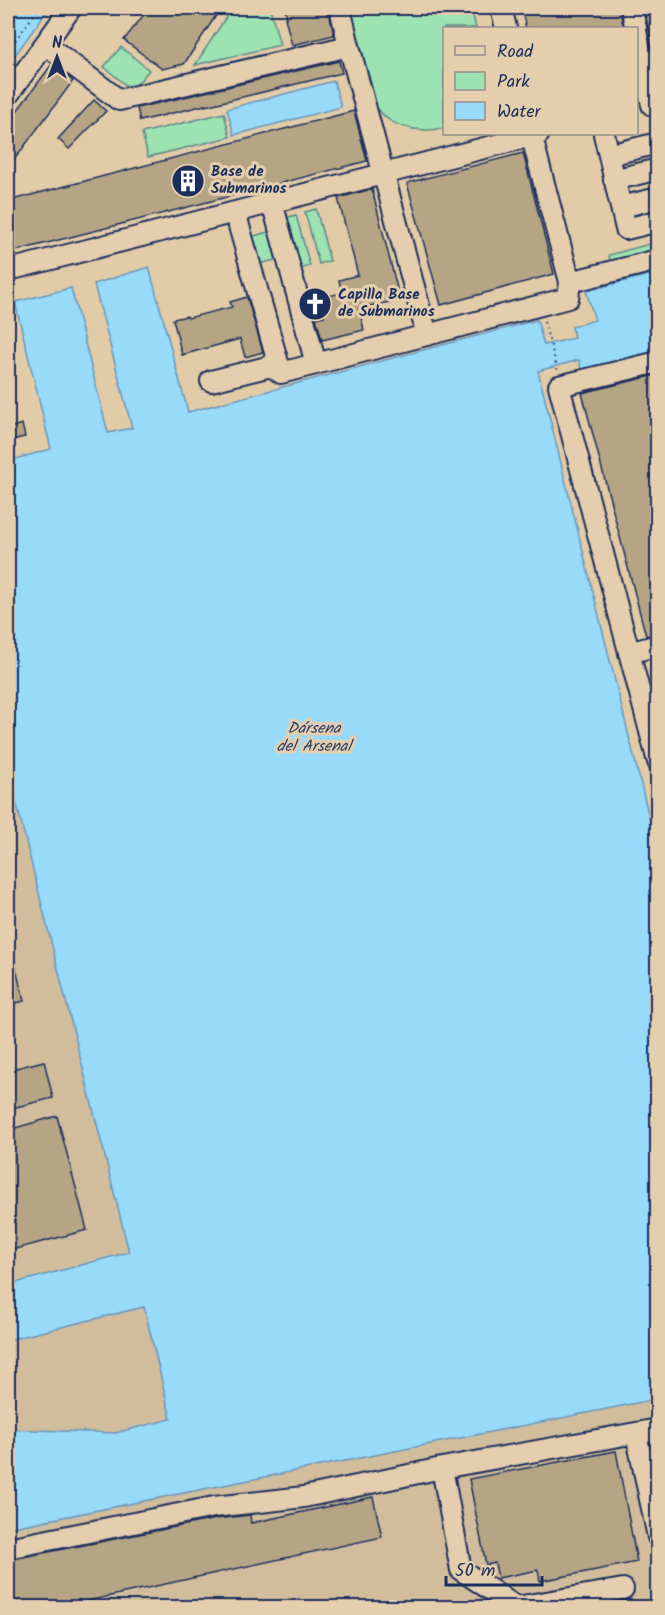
<svg xmlns="http://www.w3.org/2000/svg" width="665" height="1615" font-family="Kalam,sans-serif">
	<style>
		.built { fill: #d1bd9c }
		.green { fill: #9ce3b1; stroke: #5c8988; stroke-width: 1.5 }
		.water { fill: #98dafa; stroke: #6696bc; stroke-width: 1.5 }
		.building { fill: #b6a585; stroke: #1b2f5e; stroke-width: 1.5 }
		.lines { fill: none; stroke-linecap: round; stroke-linejoin: round }
		.minor-casing { stroke: #1b2f5e; stroke-width: 24 }
		.path { stroke: #1b2f5e; stroke-width: 2; stroke-dasharray: 1.5 4.5; stroke-linecap: butt }
		.minor { stroke: #e5cead; stroke-width: 20 }
		.labels { text-anchor: middle; dominant-baseline: central; stroke-width: 6; stroke-linejoin: round; paint-order: stroke }
		.poi-label { font-size: 15px; font-weight: bold; fill: #1b2f5e; stroke: #e5cead; text-anchor: start }
		.water-label { font-size: 16px; font-style: italic; fill: #28406e; stroke: #e5cead }
	</style>
	<rect width="100%" height="100%" fill="#e2cba7"/>
	<filter id="ink" filterUnits="userSpaceOnUse"><feTurbulence type="fractalNoise" baseFrequency=".0167" numOctaves="2"/><feDisplacementMap in="SourceGraphic" scale="12" xChannelSelector="R" yChannelSelector="G"/><feConvolveMatrix kernelMatrix="1 2 1 2 8 2 1 2 1" color-interpolation-filters="sRGB"/></filter>
	<g filter="url(#ink)">
		<!-- built -->
		<path class="built" d="M8,770L129,1253L104,1259L144,1307L171,1419L131,1503L657,1399V1607H8Z"/>
		<!-- green -->
		<path class="green" d="M232,8H270L280,45L195,65Z
			M350,8H471L476,28H444V128C427,132 404,130 389,120C381,114 375,106 370,98Z
			M121,47L149,70L132,90L104,67Z
			M224,113L230,137L148,157L142,133Z
			M316,209L330,261L319,264L305,212Z
			M296,215L310,266L299,269L285,218Z
			M275,230L283,258L255,265L247,238Z
			M657,242V251L610,263L609,255Z"/>
		<!-- water -->
		<path class="water" d="M8,8H49L8,65Z
			M334,81L341,107L234,135L227,109Z
			M149,267L188,412L537,320L544,345L574,338L572,327L595,320L586,291L657,273V354L582,373L579,360L538,371L657,849V1399L8,1528V1429L115,1433L171,1419L144,1307L8,1340V1285L129,1252L8,770V461L51,449L15,302L71,288L108,433L132,428L94,284Z"/>
		<!-- building -->
		<path class="building" d="M149,8H221L184,64L162,69L124,40Z
			M285,8H328L334,35L292,45L285,18H287Z
			M521,8H619L624,28H526Z
			M643,8H657V74L648,25Z
			M339,61L342,73L205,106V105L140,121L137,108Z
			M52,64L73,81L8,168V123Z
			M94,100L106,111L69,149L58,139Z
			M354,111L367,161L8,253V207L12,200Z
			M523,153L554,274L441,305L407,183Z
			M372,189L400,300L359,308L364,330L322,340L316,318L324,316L319,298L342,293L339,280L358,275L338,198Z
			M247,297L263,352L245,357L240,339L182,355L173,319L187,316L188,318L232,307L230,302Z
			M656,375L657,381V633L646,636L582,393Z
			M22,424L25,437L8,441V428Z
			M8,949H11L24,1001L8,1005Z
			M44,1061L53,1098L8,1109V1070Z
			M57,1116L87,1230L8,1251V1130Z
			M616,1451L637,1562L540,1581L538,1570L498,1578L495,1563L486,1565L469,1479Z
			M373,1497L382,1537L55,1608H8V1560L216,1519L250,1515L251,1523Z"/>
		<g class="lines">
			<defs>
				<path id="minor" d="M340,8L349,46L427,335
					M501,8L506,28
					M631,8L636,28
					M636,31L652,105
					M45,44L119,100L349,46
					M8,95L71,8
					M604,134L626,229L658,221
					M609,155L658,143
					M614,180L658,169
					M272,202L316,364
					M621,207L658,198
					M235,212L281,373
					M8,272L9,270L539,134
					M570,282L658,260
					M658,362L559,386L658,762
					M211,381L271,366L281,373L568,298L570,282L531,134
					M629,653L658,645
					M636,1433L658,1537
					M442,1468L461,1570L516,1607L623,1589
					M8,1548L214,1507L304,1497L442,1468L658,1429"/>
			</defs>
			<!-- minor casing -->
			<use href="#minor" class="minor-casing"/>
			<!-- path -->
			<path class="path" d="M8,50L39,8
				M544,322L558,371"/>
			<!-- minor -->
			<use href="#minor" class="minor"/>
		</g>
	</g>
	<!-- icons -->
	<defs>
		<symbol id="building-disc" viewBox="-11 -11 22 22"><circle r="9.5" fill="#1b2f5e" stroke="#e5cead"/><path d="M-4-6H4V6H1V3H-1V6H-4ZM-2.5-4.3h1.7v1.8h-1.7ZM.8-4.3h1.7v1.8H.8ZM-2.5-1h1.7V.8h-1.7ZM.8-1h1.7V.8H.8Z" fill="#fff"/></symbol>
		<symbol id="church-disc" viewBox="-11 -11 22 22"><circle r="9.5" fill="#1b2f5e" stroke="#e5cead"/><path d="M-1.2-6h2.4v3.5h3.3v2.4h-3.3V6h-2.4V-.1h-3.3v-2.4h3.3Z" fill="#fff"/></symbol>
	</defs>
	<g fill-rule="evenodd">
		<use href="#building-disc" x="169" y="162" width="38" height="38"/>
		<use href="#church-disc" x="296" y="285" width="38" height="38"/>
	</g>
	<g class="labels">
		<!-- poi labels -->
		<g class="poi-label">
			<text x="211" y="172">Base de<tspan x="211" dy="17">Submarinos</tspan></text>
			<text x="338" y="295">Capilla Base<tspan x="338" dy="17">de Submarinos</tspan></text>
		</g>
		<!-- water labels -->
		<g class="water-label">
			<text x="314" y="728">Dársena<tspan x="314" dy="18">del Arsenal</tspan></text>
		</g>
	</g>
	<!-- margin -->
	<rect width="665" height="1615" fill="none" stroke="#e5cead" stroke-width="30"/>
	<rect x="15" y="15" width="635" height="1585" fill="none" stroke="#1b2f5e" stroke-width="2" filter="url(#ink)"/>
	<!-- legend -->
	<rect x="443" y="27" width="195" height="108" fill="#e5cead" stroke="#948e8d" stroke-width="1.5"/>
	<rect x="455" y="46" width="30" height="9" fill="#e5cead" stroke="#948e8d" stroke-width="1.5"/>
	<text x="497" y="57" font-size="18" fill="#1b2f5e">Road</text>
	<rect x="455" y="72" width="30" height="18" fill="#9ce3b1" stroke="#948e8d" stroke-width="1.5"/>
	<text x="497" y="87" font-size="18" fill="#1b2f5e">Park</text>
	<rect x="455" y="102" width="30" height="18" fill="#98dafa" stroke="#948e8d" stroke-width="1.5"/>
	<text x="497" y="117" font-size="18" fill="#1b2f5e">Water</text>
	<!-- north arrow -->
	<g transform="translate(57 57)" stroke="#e5cead" stroke-width="4.5" paint-order="stroke">
	<path d="M0-4.5L10 22L0 15L-10 22Z" fill="#1b2f5e"/>
	<text y="-9" font-size="16" font-weight="bold" text-anchor="middle" fill="#1b2f5e">N</text>
	</g>
	<!-- scale -->
	<path d="M446 1576v9h96v-9" fill="none" stroke="#1b2f5e" stroke-width="3"/>
	<text x="455" y="1576" font-size="18" fill="#1b2f5e" stroke="#e5cead" stroke-width="4.5" paint-order="stroke">50 m</text>
</svg>
